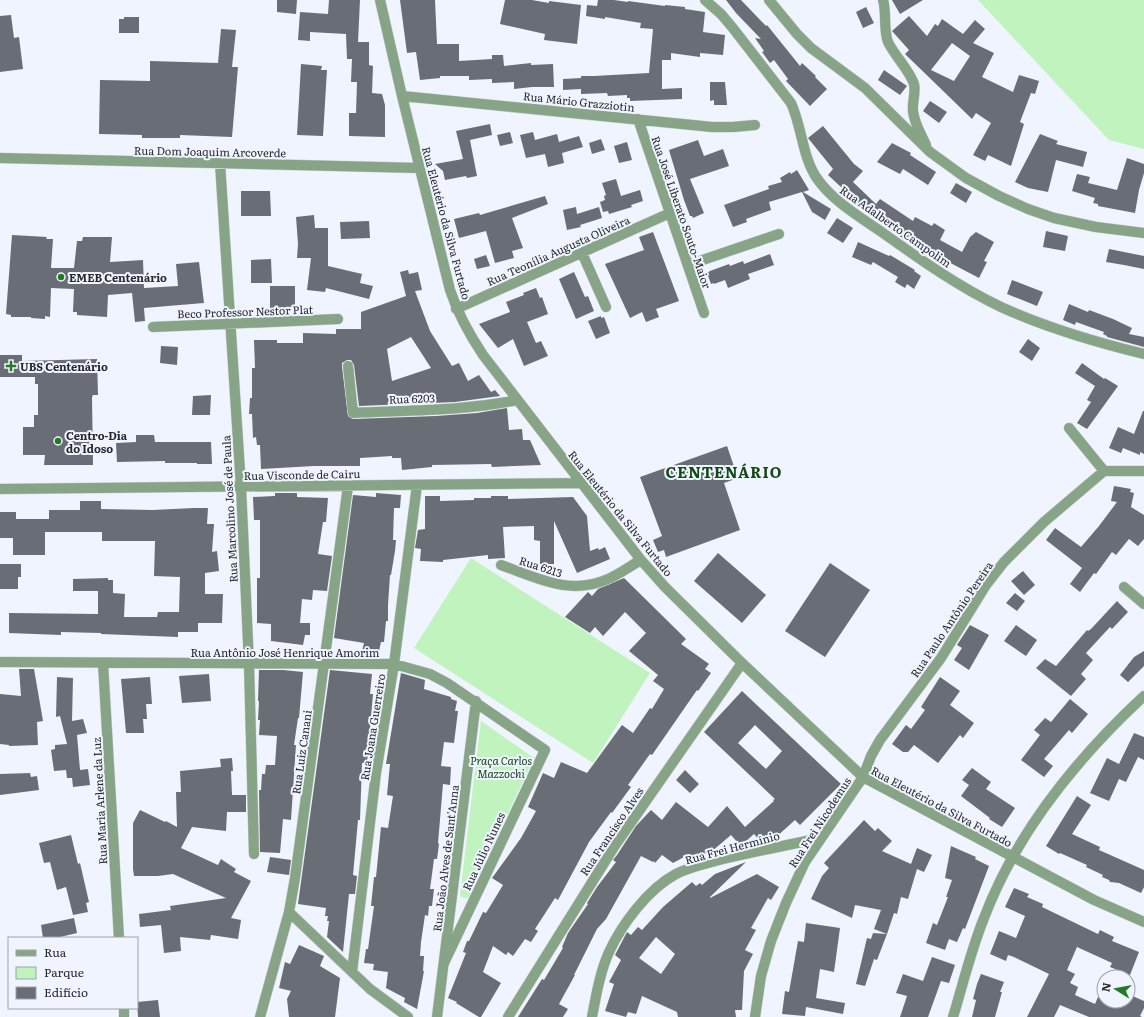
<svg xmlns="http://www.w3.org/2000/svg" width="1144" height="1017" font-family="Literata,serif">
	<style>
		.green { fill: #c0f3be }
		.building { fill: #696d75; fill-rule: evenodd }
		.lines { fill: none; stroke-linecap: round; stroke-linejoin: round }
		.minor-casing { stroke: #cbcfd8; stroke-width: 11 }
		.minor { stroke: #87a486; stroke-width: 10 }
		.poi-dot { fill: #227a27; stroke: #eff4fe; stroke-width: 1.5 }
		.labels { text-anchor: middle; dominant-baseline: central; stroke-width: 4; stroke-linejoin: round; paint-order: stroke }
		.street-label { font-size: 11px; fill: #28292d; stroke: #eff4fe }
		.poi-label { font-size: 11px; font-weight: bold; fill: #28292d; stroke: #eff4fe; text-anchor: start }
		.park-label { font-size: 11px; font-style: italic; fill: #164417; stroke: #eff4fe }
		.district-label { font-size: 15px; font-weight: bold; letter-spacing: 1px; fill: #124915; stroke: #eff4fe }
	</style>
	<rect width="100%" height="100%" fill="#eff4fe"/>
	<!-- green -->
	<path class="green" d="M978,0H1144V149L1109,140Z
		M471,558L650,673L593,763L414,648Z
		M481,721L534,758L469,897L465,898L461,897L460,895Z"/>
	<!-- building -->
	<path class="building" d="M277,0H297L296,14L277,12Z
		M329,0H360L358,42H369V65L373,66L372,93L382,94L385,105V137L349,136V113H356L357,82H351L352,59H347L346,34L310,32V41L298,40L300,12L328,14Z
		M400,0H435L437,44H459V61L492,59V55H503L504,66L531,63V65L553,64L554,87H532L514,89V82L492,83V79L469,80V76H440V78L420,80L416,52L407,53Z
		M505,0H532L549,3V1L581,5L577,44L544,40L545,34L500,24Z
		M598,0H614L628,2V1L665,6V5L685,7V9L705,12L703,32L725,35L723,55L700,53V57L671,53V60H662V89L682,88V99L630,101V98H627V95L608,96L607,93L581,94V89L563,90V79L581,78V76H594L649,73L653,29L640,28L641,23L605,17V19L586,16L587,5L597,6Z
		M726,0H741L766,26L767,25L800,66L802,63L816,76L815,77L827,89L810,106L786,81L788,79L774,60L770,63L762,52L764,51L755,38L761,39L736,13Z
		M892,0H923L900,14Z
		M866,7L874,23L863,28L856,12Z
		M11,15L14,38L19,37L23,69L0,72V16Z
		M909,16L927,36L935,24L938,26L942,19L963,34L975,20L985,29L973,43L994,53L982,77L1013,92L1019,75L1039,81L1035,94L1031,93L1020,122L1024,124L1011,166L988,155L985,161L973,155L991,123L976,113L972,119L905,54L909,50L892,31ZM952,43L970,56L954,81L931,70Z
		M124,17H139V33H119V19H124Z
		M221,29L236,30L232,67H238L232,137L180,135V138H142V135L99,134L100,80L150,81V61L218,63Z
		M301,64L322,66L321,70H327L323,136L297,135Z
		M884,70L907,86L900,95L878,80Z
		M710,82H725L727,105H714V100L710,101Z
		M930,101L947,112L939,123L923,111Z
		M490,124L492,135L470,140L477,176L467,178L466,176L445,180L443,171L435,164L463,159L456,131Z
		M823,126L854,164L863,171L853,182L876,204L880,199L913,221L915,217L932,226L934,223L945,230L940,240L962,252L970,237L976,232L994,242L984,261L987,262L979,278L901,237L888,228L889,227L860,208L854,203L856,201L828,175L833,169L808,138Z
		M510,132L513,143L500,146L497,135Z
		M533,132L535,140L557,134L559,142L579,136L583,147L562,153L564,163L548,167L545,154L526,158L520,135Z
		M1040,134L1058,141L1056,144L1087,152L1083,167L1056,160L1048,192L1028,188L1015,182Z
		M601,139L605,150L592,154L589,143Z
		M698,140L704,156L723,149L729,166L690,179L704,213L693,218L692,216H690L684,200L669,150Z
		M627,142L632,160L619,163L614,146Z
		M892,143L911,153L910,155L936,172L928,185L903,169L900,174L877,162Z
		M1127,158L1144,164V173L1139,190L1135,213L1098,206V204L1093,203L1095,198L1072,191L1077,174L1090,177L1088,183L1117,190Z
		M797,170L809,190L803,192L831,209L825,220L812,212L802,192L769,202L771,210L746,219L747,222L733,227L724,205L769,189L768,186L782,182L780,178L790,172L791,174Z
		M616,179L621,196L640,190L643,201L631,205L632,207L609,214L608,211L603,212L600,202L605,200L604,196L606,195L602,183Z
		M956,183L972,192L966,203L950,193Z
		M241,191H270L271,216H241Z
		M545,196L548,204L512,218L523,248L512,251L514,258L495,263L486,231L459,238L454,219L479,213L480,215Z
		M576,207L577,214L599,207L602,218L580,225L581,227L567,230L563,210Z
		M314,215L315,228H328V266L362,274L360,283L373,286L369,299L326,288L325,292L307,290L311,258H297L298,244L296,217Z
		M837,218L853,228L843,243L827,233Z
		M369,221L370,238L341,239L340,222Z
		M1046,231L1068,236L1065,251L1043,247Z
		M653,232L679,301L656,309L659,317L646,322L642,312L630,318L605,264L644,250L639,237Z
		M12,235L47,237L46,239H53L51,268H74L77,241H82L83,237H112L110,262L143,260L144,288L178,286L176,264L199,262L204,303L144,308L145,321L135,322L132,293L108,295L107,317L77,315V312H73L74,289L51,288L50,317L45,316V319L31,318V317H11V315L6,314Z
		M858,242L889,256L890,255L915,270L914,271L921,276L914,289L907,284L905,288L895,282L898,277L873,262L871,265L852,257Z
		M1109,249L1144,256V269L1124,265L1106,262Z
		M770,254L774,265L748,274L750,279L728,288L725,280L714,284V283L711,284L707,273L710,271L729,264L730,266L743,261L744,264Z
		M486,255L490,266L477,269L474,259Z
		M271,259L272,283H251V260Z
		M408,270L409,274L418,272L422,290L415,291L430,331L452,366L459,363L468,381L479,375L491,392L495,390L500,396L455,402L359,406L354,365L351,360H347L342,363V367L348,416L353,419L436,416L477,413L507,408L509,430L522,429L523,440H530L541,465L492,467L491,464L432,465V467L402,470L401,458H392V456L360,458V466H314L261,469L260,445H257L256,437L253,438L252,414H249L250,398H252V368H255L254,340H277V343H303V333L336,334V329H361V312L406,296L400,272ZM411,337L431,368L392,381L387,349Z
		M574,272L585,297L588,296L594,311L576,319L559,279Z
		M1012,280L1043,292L1037,306L1007,294Z
		M270,286H295V307H286V309H270Z
		M536,288L540,298L542,297L548,314L527,322L536,343L541,341L548,356L524,366L513,339L498,348L479,324L510,312L506,302L524,295L523,293Z
		M1069,304L1088,312L1089,310L1113,319L1132,328L1129,334L1144,337V347L1107,337V336L1103,334L1104,332L1076,322L1075,325L1063,320Z
		M601,316V318L604,317L610,333L596,339L588,321Z
		M1028,339L1040,348L1032,361L1019,352Z
		M161,346L178,347L177,365L160,363Z
		M0,355H22V361L97,359L98,395H93L92,397L93,465H44L45,455H23V427H34V415H38V384H35V377H0Z
		M1082,363L1104,379L1105,378L1118,386L1087,429L1077,423L1091,402L1087,400L1095,386L1075,373Z
		M211,395L210,415H192L193,396Z
		M1143,411H1144V454L1140,452V455L1123,448L1121,453L1109,448L1118,427L1134,434Z
		M136,435H154L155,442H211L212,464H197V463H165V461L117,462L116,443L136,442Z
		M727,446L738,478L724,483L740,530L666,557L664,550L658,552L653,540L662,536L640,477Z
		M1114,486L1131,489L1130,492L1134,493L1131,507L1144,515V539L1138,546L1129,539L1116,555L1112,552L1096,574L1094,573L1080,592L1070,584L1082,568L1046,540L1055,528L1081,547L1099,526L1117,502L1111,501Z
		M275,493H297V497L328,498L326,522H323L318,554L332,556L327,591L313,590L312,600L302,599L300,623H310V635H305L303,645L271,641V624L257,623V578H260V520H254L253,497L275,496Z
		M376,493L401,495L400,508H394L393,540H396L395,551L391,575H390L388,605V621H386L384,642H381L379,651H362L364,643L334,638L353,495L376,497Z
		M425,496H440V501L474,500V498H491V496H508V499L573,497L587,516L590,551L598,548L599,550L605,547L610,559L577,573L554,521V564H540V541L534,540V526L503,527L505,558L488,559V555L443,560V562L420,561L421,549L415,548L418,530L425,529Z
		M80,501H101V509L153,510L194,508H208L207,524H214L212,552L217,551L219,571L205,573V594H223L222,623H198V632H178V637L101,634V633L61,632V635L9,633V613L98,614V591H73V579L108,578V580H113V593L125,594L124,617H157L158,612H179L180,577L154,576L155,541H102V532H45V555H13V538H0V512H16V519H49V510H80Z
		M718,553L766,595L742,623L694,581Z
		M830,563L870,590L825,657L785,631Z
		M0,564H21V577H18V589H0Z
		M1023,571L1035,585L1024,595L1011,581Z
		M624,578L686,639L681,644L709,664L705,669L711,673L698,691L697,690L652,755L650,754L628,785L631,787L612,813L611,812L589,842L558,900L555,898L535,929L538,931L531,942L525,939L513,956L508,952L506,955L493,946L483,972L501,983L481,1017H479L456,1003L457,1002L448,998L466,953L463,952L467,941H469L483,912L486,913L503,885L492,878L521,838L536,811L528,807L543,773L554,778L561,762L587,773L622,725L633,733L650,708L652,709L664,689L653,681L658,675L629,651L646,633L625,612L603,636L595,627L590,633L565,617L588,592L592,596L598,589Z
		M1015,593L1025,601L1017,611L1006,603Z
		M1117,601L1128,612L1112,629L1110,627L1086,653L1093,660L1081,674L1086,679L1071,696L1036,668L1045,659L1056,666L1087,630L1088,631L1091,629Z
		M970,625L989,635L969,670L954,660L962,648L957,645Z
		M1016,625L1037,640L1026,656L1004,641Z
		M1144,651V666L1128,682L1120,675L1134,657Z
		M19,669H34L43,721L37,722L38,745L9,746V745L0,744V694L21,696Z
		M259,670H283L303,672L299,718H298L294,745H296L291,820L283,819L280,853L260,852L259,790H261L262,774H265L266,765H275L277,736L259,735L260,720H258L259,701H258Z
		M330,670L372,674L370,694H373L367,763H362L360,820H358L353,875L357,876L355,894H349L343,952L327,937L329,921H327L328,916H325L326,908L298,904Z
		M401,673L425,680L424,689L451,697V699L457,701L455,711H458L454,743L444,742L441,766L451,767L450,785L443,784L438,843L439,844L437,859H434L430,889H434L432,906H429L428,916L425,915L421,942L420,956H424L423,971H424L417,1009L404,1002L405,998L386,988L388,972L373,970L374,964L364,963L366,949H368L374,906H371L374,877H376L381,827L388,828L393,796L387,795L390,764H386Z
		M209,674L211,701L182,703L179,676Z
		M57,677L73,678L72,721L83,719L87,733L77,735L80,770L88,769L90,785L73,787L72,778H67L66,770L54,771L51,750L55,749V745L67,744L60,716L56,717Z
		M150,677L152,704H146L147,719H143L144,733H126L121,679Z
		M940,677L960,691L950,705L974,723L963,738L960,735L938,763L914,745L908,752H903L892,744L906,725L911,729L925,710L921,707Z
		M742,691L841,784L800,825L795,820L775,838L773,836L762,843L754,834L745,842L739,844L731,835L711,852L687,858L686,856L673,863L662,855L655,863L654,861L653,862L641,856L606,919L597,929L574,975H575L559,1004L568,1009L563,1017H518L542,979L544,980L563,948L562,947L568,933L588,904L587,903L597,887L616,862L613,860L617,855L636,826L651,810L662,820L676,802L708,827L727,806L745,827L774,801L773,800L775,799L704,732ZM755,725L782,751L766,769L738,743Z
		M1070,699L1088,714L1072,733L1069,730L1044,759L1053,766L1044,777L1021,760L1040,735L1034,730L1045,718L1051,722Z
		M1134,733L1144,737V760L1138,757L1126,782L1119,779L1109,801L1090,793L1107,758L1119,764Z
		M232,758L233,771H231L232,795H246V812H227L226,831L192,827L181,848L218,865L221,859L236,869L234,872L251,881L231,918L241,920L238,939L211,935L210,940L180,937L181,951L164,953L161,925L140,927L139,914L171,910L170,906L226,898L173,874L158,876H134L133,869V823L140,810L165,822L166,821L177,827L176,792H181L180,771L221,767L220,759Z
		M972,768L991,782L986,789L1015,808L1002,827L989,819L990,818L961,796L969,785L962,780Z
		M685,770L699,784L690,793L676,780Z
		M30,773L31,777L37,776L39,790L0,795V774Z
		M1077,796L1091,805L1072,834L1100,847L1099,850L1144,870V887L1141,893L1119,883L1110,882L1109,880L1102,877L1103,875L1086,867L1087,865L1060,853L1059,854L1046,846Z
		M864,820L875,831L878,828L892,841L882,851L911,864L917,848L932,855L924,872L917,869L908,899L901,897L897,914L894,913L887,934L874,929L881,910L855,905L852,918L811,899L822,876L829,868L824,863Z
		M71,835L78,864L80,863L89,902L86,903L88,912L73,915L66,887L57,890L50,862L44,863L39,843Z
		M951,846L976,857L975,859L989,866L965,929L963,928L957,942L949,939L945,950L926,943L933,923L937,925L948,897H946L952,880L945,878Z
		M270,857L291,860L289,875L267,872Z
		M746,862L710,897V898L757,874L779,887L771,900L768,898L751,928L756,930L745,950L753,954L744,971L742,1010H735L736,1017H678L677,1012L642,996L636,1014L628,1012L626,1017L605,1011L614,984L609,982L621,960L615,955L627,932L631,935L638,927L642,930L663,907L692,882L696,886L700,883L702,885L715,874ZM656,937L675,954L661,974L639,958Z
		M1014,888L1029,894L1027,897L1043,904L1042,907L1098,934L1100,930L1114,937L1112,941L1139,952L1130,975L1110,967L1112,963L1077,947L1067,970L1075,974L1070,983L1078,987L1075,995L1095,1004L1098,997L1104,999V1001H1108L1119,1006L1121,1001H1128V994L1144,1001V1008L1140,1016L1142,1017H1089L1060,1005L1054,1017H1027L1049,974L1014,957L1008,955L1006,961L990,954L999,931L1016,938L1025,916L1005,907Z
		M74,918L77,933L56,938H43L41,925Z
		M806,923L840,928L834,972L820,969L816,998L845,1003L843,1014L806,1007L805,1016L782,1014L785,991L789,992L798,941L804,942Z
		M873,933L887,934L877,960L874,959L865,986L856,984L867,938L871,939Z
		M299,945L324,956L320,966L340,978L335,1017H289L287,999L291,991L279,988L285,962L290,964Z
		M932,957L955,965L949,983L941,981L928,1017H900L907,996L896,993L903,974L923,981Z
		M981,974L1004,982L1000,992H1002L995,1017H972L976,1000L973,999L977,984Z
		M158,1000L160,1017H138L137,1002Z"/>
	<g class="lines">
		<defs>
			<path id="minor" d="M380,0L402,96L450,290C458,314 469,334 483,355L641,560L665,587L742,663L863,777L1094,900L1144,922
				M705,0L721,14L732,27L791,103C802,127 802,155 816,177C832,201 860,217 883,233C921,260 959,287 1001,307C1047,328 1095,342 1144,354
				M769,0L797,34L811,48L865,88L930,152L966,178L999,196L1028,209L1054,218L1096,227L1144,233
				M883,0C887,13 883,29 888,42C894,55 910,71 914,84C916,93 912,102 913,111C914,123 921,134 926,145
				M402,96L712,127H733L755,125
				M638,119L704,313
				M0,158L419,168
				M220,163L241,487L249,664L254,854
				M582,253L606,307
				M688,265L779,234
				M456,309L670,213
				M153,327L338,319
				M348,366L353,413C408,410 463,411 517,400
				M1069,428L1104,471
				M0,489L581,483
				M501,565C538,578 570,596 608,579C620,574 630,566 641,560
				M1124,587L1144,604
				M0,662L394,664L430,674L447,683L545,750L444,963
				M103,663L119,938
				M289,912L370,989L408,1017
				M352,972L376,773L394,664L417,485
				M124,1008V1017
				M260,1017L289,912L295,878L348,486
				M437,1017L476,701
				M508,1017L614,847L742,663
				M592,1017C596,996 600,972 609,952C622,924 648,889 676,874C689,867 705,864 719,860C753,852 787,845 821,838
				M755,1017L761,976L771,941L786,903L805,862L863,777L871,756L880,740L941,658L986,585L1004,562L1044,522L1104,471H1144
				M953,1017C963,984 971,950 984,918C1017,831 1076,759 1144,696"/>
		</defs>
		<!-- minor casing -->
		<use href="#minor" class="minor-casing"/>
		<!-- minor -->
		<use href="#minor" class="minor"/>
	</g>
	<!-- markers -->
	<g class="poi-dot">
		<circle cx="61" cy="277" r="4"/>
		<path d="M9 360h4v4h4v4h-4v4h-4v-4h-4v-4h4z"/>
		<circle cx="58" cy="441" r="4"/>
	</g>
	<g class="labels">
		<!-- street labels -->
		<g class="street-label">
			<text transform="translate(579 101) rotate(6)">Rua Mário Grazziotin</text>
			<text transform="translate(210 151) rotate(1)">Rua Dom Joaquim Arcoverde</text>
			<text transform="translate(682 212) rotate(71)">Rua José Liberato Souto-Maior</text>
			<text transform="translate(447 223) rotate(75)">Rua Eleutério da Silva Furtado</text>
			<text transform="translate(896 226) rotate(35)">Rua Adalberto Campolim</text>
			<text transform="translate(558 250) rotate(-24)">Rua Teonília Augusta Oliveira</text>
			<text transform="translate(245 311) rotate(-2)">Beco Professor Nestor Plat</text>
			<text transform="translate(412 398) rotate(-2)">Rua 6203</text>
			<text transform="translate(302 474) rotate(-1)">Rua Visconde de Cairu</text>
			<text transform="translate(229 509) rotate(-93)">Rua Marcolino José de Paula</text>
			<text transform="translate(621 513) rotate(51)">Rua Eleutério da Silva Furtado</text>
			<text transform="translate(541 566) rotate(18)">Rua 6213</text>
			<text transform="translate(951 619) rotate(-56)">Rua Paulo Antônio Pereira</text>
			<text x="285" y="652">Rua Antônio José Henrique Amorim</text>
			<text transform="translate(372 727) rotate(-81)">Rua Joana Guerreiro</text>
			<text transform="translate(301 752) rotate(-82)">Rua Luiz Canani</text>
			<text transform="translate(99 801) rotate(-93)">Rua Maria Arlene da Luz</text>
			<text transform="translate(942 806) rotate(28)">Rua Eleutério da Silva Furtado</text>
			<text transform="translate(819 822) rotate(-57)">Rua Frei Nicodemus</text>
			<text transform="translate(611 831) rotate(-56)">Rua Francisco Alves</text>
			<text transform="translate(732 847) rotate(-15)">Rua Frei Hermínio</text>
			<text transform="translate(483 851) rotate(-65)">Rua Júlio Nunes</text>
			<text transform="translate(445 858) rotate(-83)">Rua João Alves de Sant'Anna</text>
		</g>
		<!-- poi labels -->
		<g class="poi-label">
			<text x="69" y="277">EMEB Centenário</text>
			<text x="20" y="366">UBS Centenário</text>
			<text x="66" y="435">Centro-Dia<tspan x="66" dy="13">do Idoso</tspan></text>
		</g>
		<!-- park labels -->
		<g class="park-label">
			<text x="501" y="760">Praça Carlos<tspan x="501" dy="13">Mazzochi</tspan></text>
		</g>
		<!-- district labels -->
		<g class="district-label">
			<text x="724" y="471">CENTENÁRIO</text>
		</g>
	</g>
	<!-- legend -->
	<rect x="8" y="937" width="130" height="72" fill="#eff4fe" stroke="#9fa3aa"/>
	<rect x="16" y="950" width="20" height="6" fill="#87a486" stroke="#9fa3aa"/>
	<text x="44" y="957" font-size="12" fill="#28292d">Rua</text>
	<rect x="16" y="967" width="20" height="12" fill="#c0f3be" stroke="#9fa3aa"/>
	<text x="44" y="977" font-size="12" fill="#28292d">Parque</text>
	<rect x="16" y="987" width="20" height="12" fill="#696d75" stroke="#9fa3aa"/>
	<text x="44" y="997" font-size="12" fill="#28292d">Edifício</text>
	<!-- north arrow -->
	<g transform="translate(1116 989) rotate(281)"><circle r="19" fill="#eff4fe" stroke="#9fa3aa"/>
	<path d="M0-3L7 15L0 10L-7 15Z" fill="#227a27"/>
	<text y="-6" font-size="11" font-weight="bold" text-anchor="middle" fill="#28292d">N</text>
	</g>
</svg>
